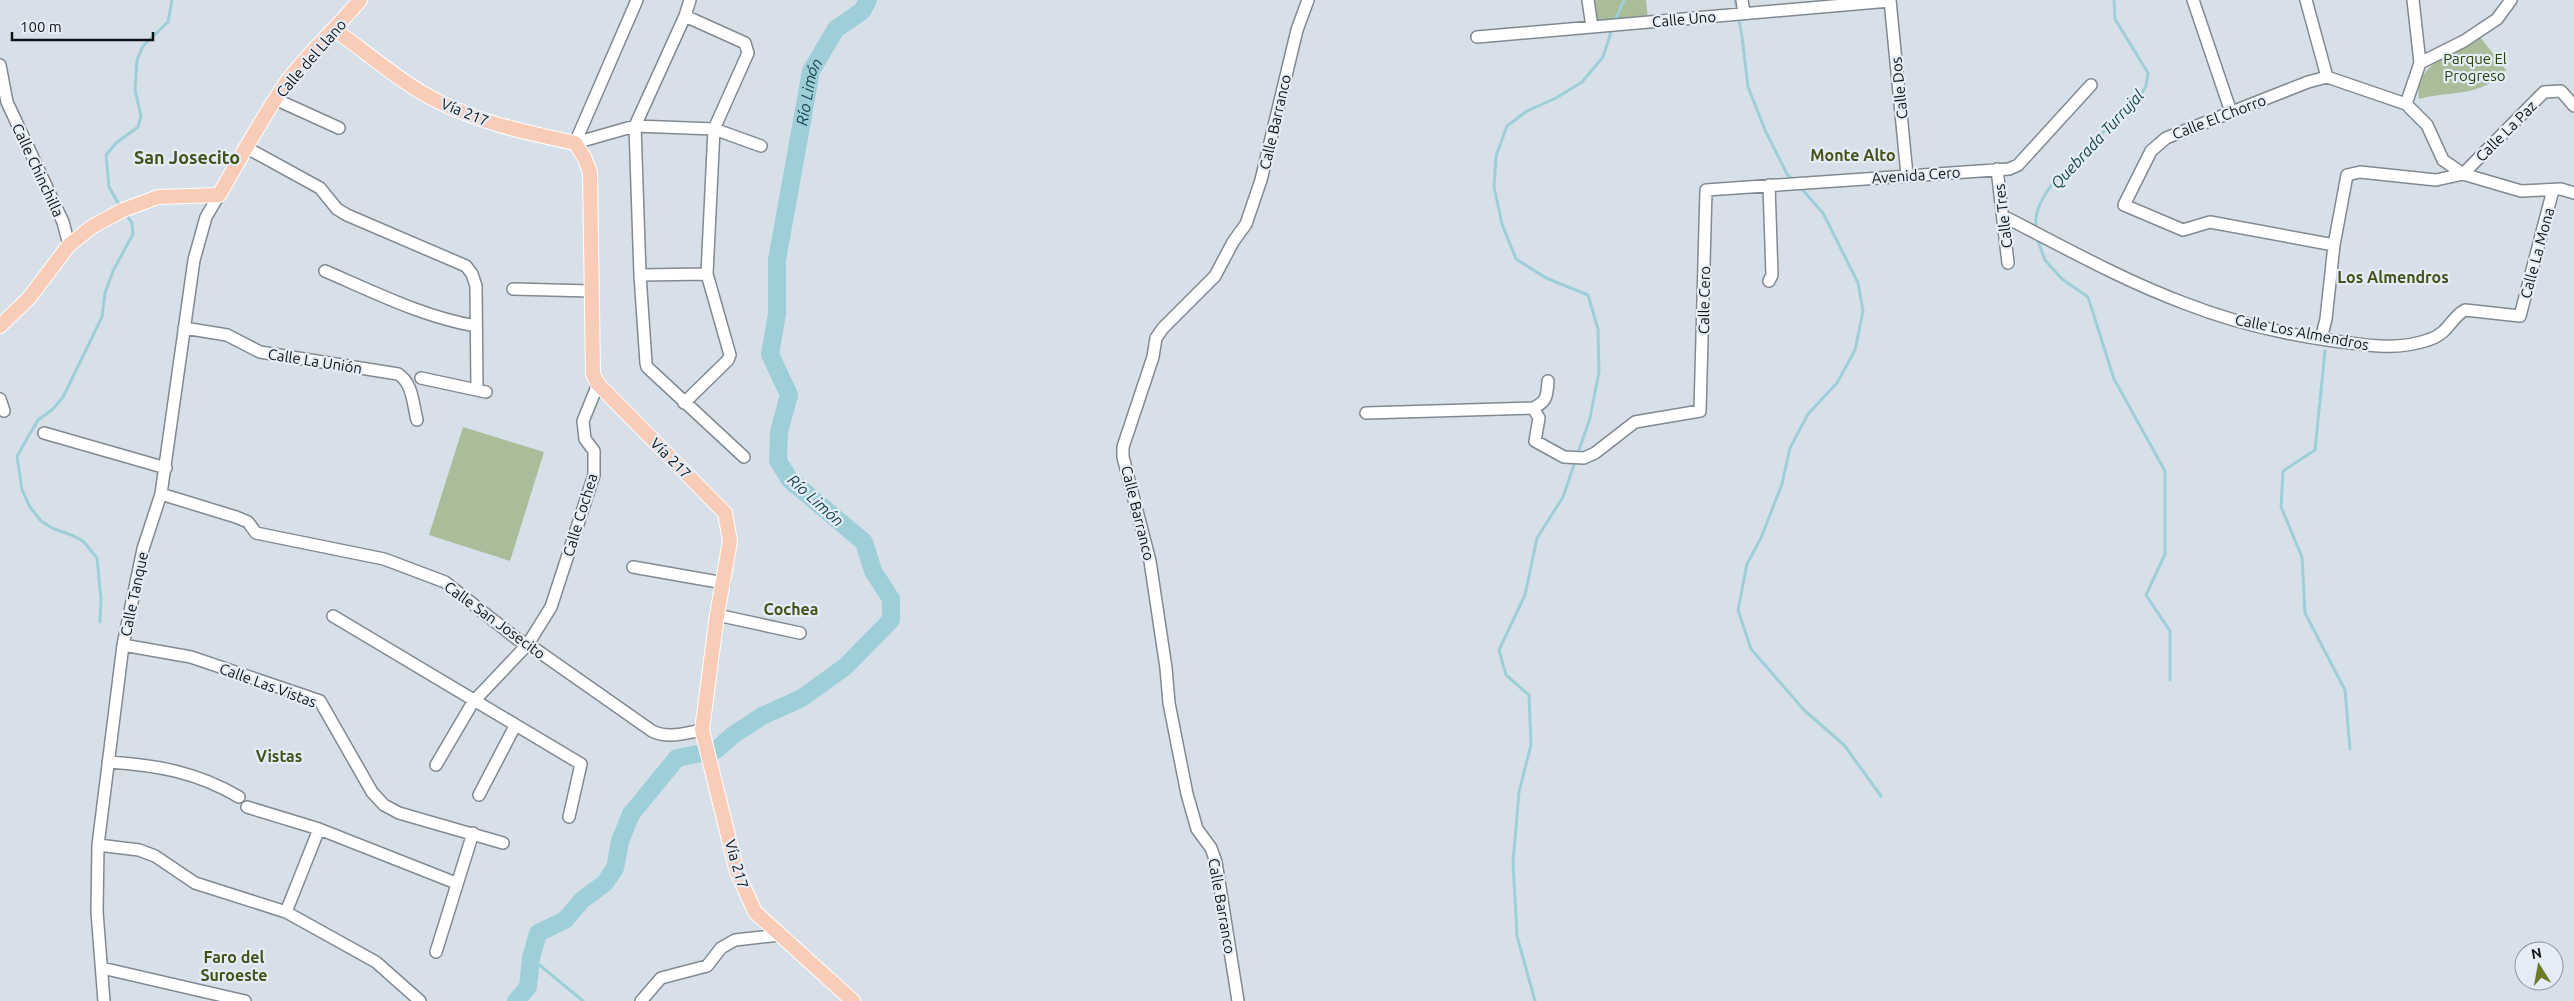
<svg xmlns="http://www.w3.org/2000/svg" width="2574" height="1001" font-family="Ubuntu,sans-serif">
	<style>
		.green { fill: #aabd9b }
		.lines { fill: none; stroke-linecap: round; stroke-linejoin: round }
		.stream { stroke: #9ecfd8; stroke-width: 3 }
		.river { stroke: #9ecfd8; stroke-width: 18 }
		.minor-casing { stroke: #818991; stroke-width: 14 }
		.major-casing { stroke: #fff; stroke-width: 16 }
		.minor { stroke: #fff; stroke-width: 11 }
		.major { stroke: #f9ccb7; stroke-width: 14 }
		.labels { text-anchor: middle; dominant-baseline: central; stroke-width: 4.5; stroke-linejoin: round; paint-order: stroke }
		.street-label { font-size: 15px; fill: #101316; stroke: #e4edf6 }
		.park-label { font-size: 15px; fill: #28410d; stroke: #e4edf6 }
		.water-label { font-size: 16px; font-style: italic; fill: #17444b; stroke: #e4edf6 }
		.neighbourhood-label { font-size: 16px; font-weight: bold; fill: #455119; stroke: #e4edf6 }
		.quarter-label { font-size: 18px; font-weight: bold; fill: #455119; stroke: #e4edf6 }
	</style>
	<rect width="100%" height="100%" fill="#d7e0e9"/>
	<!-- green -->
	<path class="green" d="M1591,0H1646L1648,19L1597,22Z
		M2480,37L2506,70C2481,98 2452,90 2419,99C2413,65 2455,51 2480,37Z
		M463,427L544,452L510,561L429,535Z"/>
	<g class="lines">
		<!-- stream -->
		<path class="stream" d="M1735,0L1742,36L1748,87L1765,130L1787,174L1794,181
			M1614,23L1624,0
			M1800,187L1823,213L1858,283L1863,311L1855,350L1837,383L1808,414L1790,448L1782,484L1761,538L1747,564L1738,610L1751,649L1804,710L1844,745L1881,796
			M121,208L109,187L106,155L116,143L138,127L141,116L135,90L137,60L143,46L168,22L172,0
			M2036,226C2030,182 2123,124 2145,88C2147,84 2147,78 2148,73L2115,19L2114,0
			M2038,241L2045,260L2062,279L2088,297L2114,379L2165,471V554L2146,595L2170,631V680
			M2325,351L2315,450L2283,471L2281,507L2302,557L2305,613L2345,690L2350,749
			M100,622L101,600L97,558L84,542L74,536L52,528L41,521L30,507L22,490L17,456L38,420L53,409L63,397L102,317L105,293L113,271L133,234L132,223L125,213
			M531,958L583,1001
			M1535,1001L1517,936L1513,862L1519,792L1531,745L1529,695L1506,675L1499,650L1525,595L1537,538L1563,497L1590,418L1599,372L1598,329L1588,295L1546,278L1516,259L1502,224L1494,187L1496,156L1507,126L1527,111L1556,98L1582,82L1603,57L1612,29"/>
		<!-- river -->
		<g class="river">
			<path id="s1" d="M716,750L733,735L762,716L802,698L846,666L891,620V599L873,571L864,542L790,480L778,461L779,432L789,395L770,354L777,314V260L811,71L836,29L862,11L868,0"/>
			<path d="M516,1001L528,987L531,958L538,933L565,920L582,900L605,883L615,868L620,841L631,814L677,758L702,753"/>
		</g>
		<defs>
			<path id="minor" d="M690,0L685,16L635,126L640,275L646,363L647,367L744,457
				M1588,0L1592,27
				M1742,0L1744,13
				M1890,0L1907,175
				M2193,0L2231,112
				M2306,0L2327,77L2406,104L2427,125L2443,160L2463,174L2521,191L2561,189L2574,193
				M2413,0L2420,63
				M1477,37L1890,1
				M0,65L7,102L63,222L69,245
				M2327,77L2308,82L2166,138L2151,151L2124,205L2183,230L2210,222L2334,245
				M275,99L339,128
				M2406,104L2420,63L2464,41L2497,19L2511,0
				M575,143L635,126L714,129L761,146
				M575,143L637,0
				M247,148L320,188L337,209L347,215L466,266L472,274L476,286L477,390
				M1997,169L2008,263
				M2463,174L2544,92L2561,91L2574,106
				M2003,216C2062,246 2122,280 2184,303C2232,322 2283,334 2334,341C2367,345 2396,351 2428,340C2450,333 2450,318 2465,310L2520,316L2553,190
				M325,271C374,292 423,317 476,326
				M640,275L707,274
				M1769,281L1772,275L1769,185
				M513,289L591,291
				M184,328L227,335L260,352L398,374C413,383 413,405 417,420
				M2321,339L2326,319L2334,245L2347,175L2360,172L2436,180L2463,174
				M421,378L486,392
				M0,399L4,411
				M684,403L728,360L730,355L707,274L714,129L748,53L745,43L685,16
				M1533,408C1547,402 1547,396 1548,381
				M1366,413L1533,408L1539,418L1535,441L1564,457L1584,458L1595,453L1635,422L1700,411L1706,190L2009,169L2018,165L2091,85
				M44,433L166,468
				M161,494L236,517L248,522L256,533L384,559L445,582L517,639L528,644L652,731C668,739 685,733 702,730
				M633,567L724,583
				M717,615L800,633
				M333,616L581,764L569,817
				M123,645L191,657L320,701L372,792L384,805L399,813L503,843
				M108,762C156,765 197,772 239,797
				M436,765L473,702L528,644L551,607L594,475V451L585,439L583,421L598,384
				M479,795L515,726
				M247,807L319,829L456,883
				M319,829L286,912L376,962L420,1001
				M98,845L139,850L155,856L195,883L286,912
				M436,952L473,833
				M102,968L245,1001
				M104,1001L97,912L98,845L123,645L143,549L161,494L194,260L206,217L219,195
				M641,1001L661,978L707,966L721,948L735,940L780,935
				M1238,1001L1216,862L1211,848L1197,829L1187,794L1169,703L1166,668L1150,561L1123,457V447L1153,357L1156,338L1163,328L1215,276L1233,242L1246,224L1261,180L1297,30L1308,0"/>
			<path id="major" d="M335,30C365,51 394,77 426,95C472,121 523,132 575,143L584,157L590,172L593,374L598,384L725,513L730,541L717,615L702,730L737,872L755,912L853,1001
				M0,326L29,298L69,245L93,226L123,210L158,197L219,195C241,157 261,119 286,83C307,54 337,28 360,0"/>
		</defs>
		<!-- minor casing -->
		<use href="#minor" class="minor-casing"/>
		<!-- major casing -->
		<use href="#major" class="major-casing"/>
		<!-- minor -->
		<use href="#minor" class="minor"/>
		<!-- major -->
		<use href="#major" class="major"/>
	</g>
	<g class="labels">
		<!-- street labels -->
		<g class="street-label">
			<text transform="translate(1684 19) rotate(-5)">Calle Uno</text>
			<text transform="translate(311 58) rotate(-49)">Calle del Llano</text>
			<text transform="translate(1899 88) rotate(-96)">Calle Dos</text>
			<text transform="translate(465 112) rotate(22)">Vía 217</text>
			<text transform="translate(2219 117) rotate(-21)">Calle El Chorro</text>
			<text transform="translate(1275 122) rotate(-77)">Calle Barranco</text>
			<text transform="translate(2506 131) rotate(-45)">Calle La Paz</text>
			<text transform="translate(38 170) rotate(65)">Calle Chinchilla</text>
			<text transform="translate(1916 175) rotate(-4)">Avenida Cero</text>
			<text transform="translate(2003 216) rotate(-97)">Calle Tres</text>
			<text transform="translate(2537 253) rotate(-75)">Calle La Mona</text>
			<text transform="translate(1704 300) rotate(-89)">Calle Cero</text>
			<text transform="translate(2302 332) rotate(11)">Calle Los Almendros</text>
			<text transform="translate(315 361) rotate(9)">Calle La Unión</text>
			<text transform="translate(671 458) rotate(45)">Vía 217</text>
			<text transform="translate(1138 513) rotate(76)">Calle Barranco</text>
			<text transform="translate(580 515) rotate(-73)">Calle Cochea</text>
			<text transform="translate(134 594) rotate(-78)">Calle Tanque</text>
			<text transform="translate(495 620) rotate(36)">Calle San Josecito</text>
			<text transform="translate(268 685) rotate(20)">Calle Las Vistas</text>
			<text transform="translate(737 864) rotate(74)">Vía 217</text>
			<text transform="translate(1222 906) rotate(80)">Calle Barranco</text>
		</g>
		<!-- park labels -->
		<g class="park-label">
			<text x="2475" y="58">Parque El<tspan x="2475" dy="17">Progreso</tspan></text>
		</g>
		<!-- water labels -->
		<g class="water-label">
			<text stroke="none"><textPath href="#s1" startOffset="802">Río Limón</textPath></text>
			<text transform="translate(2097 139) rotate(-47)">Quebrada Turrujal</text>
			<text transform="translate(816 500) rotate(42)">Río Limón</text>
		</g>
		<!-- neighbourhood labels -->
		<g class="neighbourhood-label">
			<text x="1853" y="155">Monte Alto</text>
			<text x="2393" y="277">Los Almendros</text>
			<text x="791" y="609">Cochea</text>
			<text x="279" y="756">Vistas</text>
			<text x="234" y="957">Faro del<tspan x="234" dy="18">Suroeste</tspan></text>
		</g>
		<!-- quarter labels -->
		<g class="quarter-label">
			<text x="187" y="157">San Josecito</text>
		</g>
	</g>
	<!-- north arrow -->
	<g transform="translate(2539 966) rotate(349)"><circle r="24" fill="#e4edf6" stroke="#8f969c"/>
	<path d="M0-4L9 19L0 12L-9 19Z" fill="#6b7b2a"/>
	<text y="-8" font-size="14" font-weight="bold" text-anchor="middle" fill="#101316">N</text>
	</g>
	<!-- scale -->
	<path d="M12 32v8h141v-8" fill="none" stroke="#101316" stroke-width="2.5"/>
	<text x="20" y="32" font-size="15" fill="#101316" stroke="#e4edf6" stroke-width="4" paint-order="stroke">100 m</text>
</svg>
